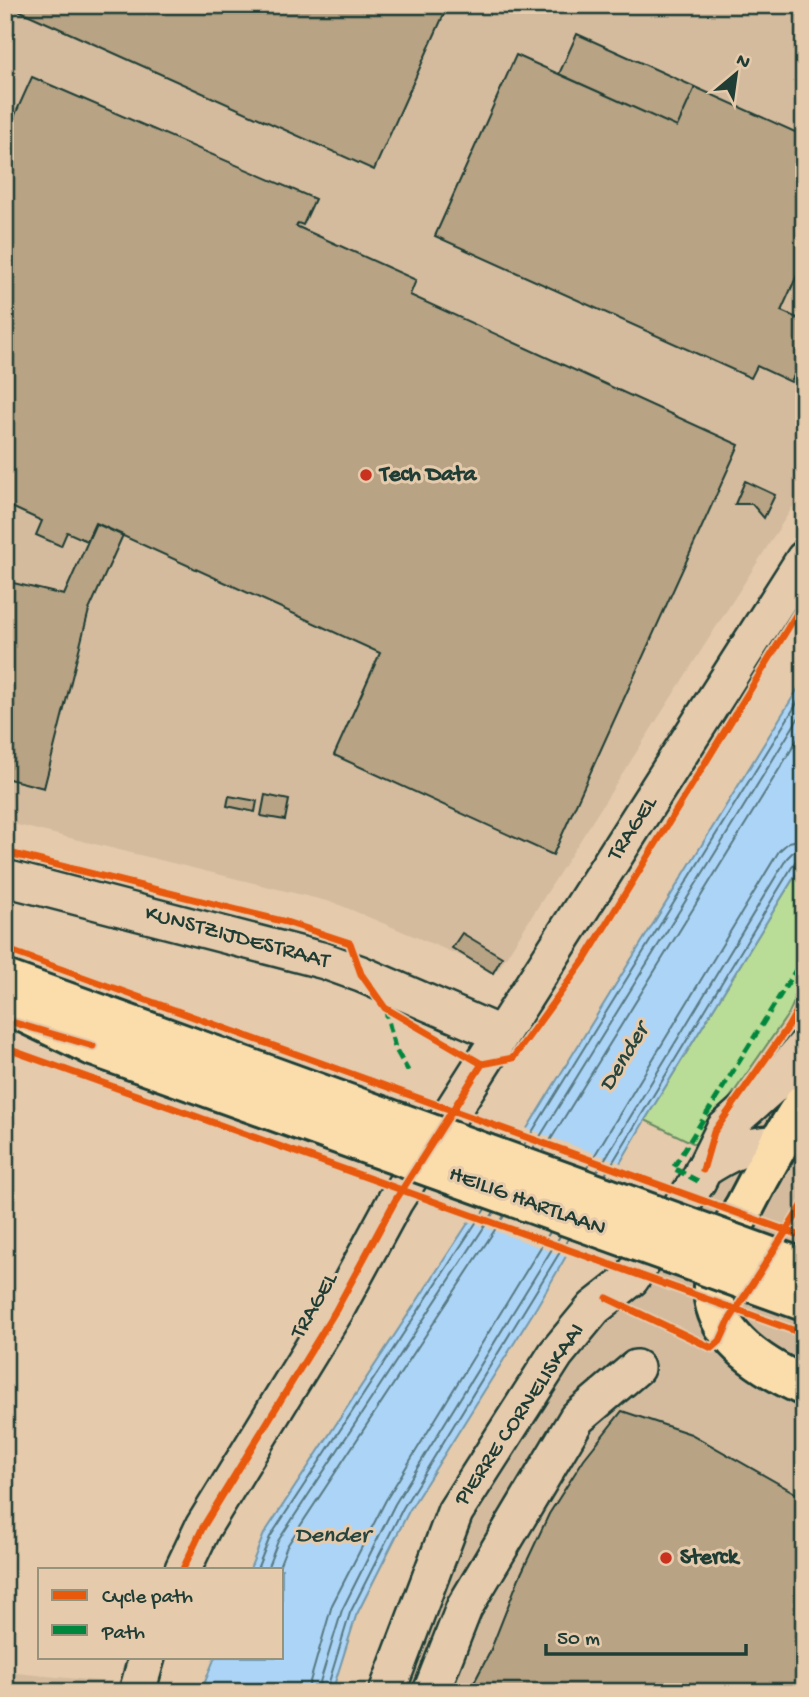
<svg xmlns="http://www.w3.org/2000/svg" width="809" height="1697" font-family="'Gochi Hand',sans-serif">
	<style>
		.built { fill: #d4bb9e }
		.green { fill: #b9dc96; stroke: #6c8c65; stroke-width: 2 }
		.water { fill: #acd4f6; stroke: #7498a8; stroke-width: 2 }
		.pier { fill: #e5caac }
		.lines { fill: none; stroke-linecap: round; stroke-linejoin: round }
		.shore { stroke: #577982; stroke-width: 2 }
		.building { fill: #b8a384; stroke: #1f3d34; stroke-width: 2 }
		.minor-casing { stroke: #1f3d34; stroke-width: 40 }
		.major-casing { stroke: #1f3d34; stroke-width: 44 }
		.minor { stroke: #e5caac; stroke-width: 35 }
		.major { stroke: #faddab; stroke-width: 38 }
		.major-bridge-casing { stroke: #1f3d34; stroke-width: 44; stroke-linecap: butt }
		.major-bridge { stroke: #faddab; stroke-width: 38 }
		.quiet { stroke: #00873e; stroke-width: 5; stroke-dasharray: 10 5; stroke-linecap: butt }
		.cycleway-casing { stroke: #e5caac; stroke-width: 11 }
		.cycleway { stroke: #e8590c; stroke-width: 7 }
		.poi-dot { fill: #c8321e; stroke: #e5caac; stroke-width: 2.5 }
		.labels { text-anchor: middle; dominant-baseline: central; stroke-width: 6; stroke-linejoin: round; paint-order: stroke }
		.poi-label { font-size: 23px; font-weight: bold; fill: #1f3d34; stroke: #e5caac; text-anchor: start }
		.street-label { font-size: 23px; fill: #1f3d34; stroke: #e5caac }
		.water-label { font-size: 24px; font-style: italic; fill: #26453e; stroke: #e5caac }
	</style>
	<rect width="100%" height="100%" fill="#e5caac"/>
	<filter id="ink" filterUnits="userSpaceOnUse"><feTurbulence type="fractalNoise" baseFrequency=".0143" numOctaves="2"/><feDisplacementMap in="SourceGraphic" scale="14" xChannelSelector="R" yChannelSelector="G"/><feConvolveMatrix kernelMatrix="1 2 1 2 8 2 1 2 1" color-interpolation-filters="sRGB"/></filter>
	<g filter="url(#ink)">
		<!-- built -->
		<path class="built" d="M5,5H804V489L497,971L335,903L5,822Z
			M804,980V1692H406L445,1532L437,1503L552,1326L613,1266L780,1027Z
			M5,1672L119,1683V1692H5Z"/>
		<!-- green -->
		<path class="green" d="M804,861V980L789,1013L697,1145L645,1120Z"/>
		<!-- water -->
		<path class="water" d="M804,679V861L645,1120L536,1308L409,1511L356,1616L332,1692H201L215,1657H282V1569H250L264,1534L478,1208Z"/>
		<!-- pier -->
		<path class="pier" d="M523,1127L624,1164L569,1258L465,1220Z"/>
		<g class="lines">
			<!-- shore -->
			<path class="shore" d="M524,1145L804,692
				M533,1148L804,709
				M543,1152L804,729
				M587,1168L779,851L789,842L804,839
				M597,1172L787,858L794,851L804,850
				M605,1175L795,862L804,858
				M257,1569L270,1537L485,1209
				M267,1569L278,1541L494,1212
				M278,1569L287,1546L504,1216
				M307,1692L332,1605L386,1500L550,1232
				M317,1692L342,1610L395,1504L560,1236
				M326,1692L350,1613L403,1508L568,1239"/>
		</g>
		<!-- building -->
		<path class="building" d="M7,5H448L374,170Z
			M577,34L695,87L677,127L559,74Z
			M516,55L677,127L695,87L804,136V260L781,311L804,321V354L791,382L757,366L751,378L435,236Z
			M32,77L315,199L303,225L298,223L296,226L416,280L410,295L739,445L553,855L334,755L380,653L95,523L87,541L67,532L61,546L36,535L42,521L5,504V137Z
			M745,481L775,495L764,518L752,504H735Z
			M96,523L123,535L89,610L44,788L5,778V581L64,595Z
			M265,795L289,800L285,820L261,816Z
			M229,796L257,801L255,812L227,806Z
			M462,933L502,957L493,973L452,948Z
			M622,1411L691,1434L804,1498V1692H469L489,1654L519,1578L549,1514L584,1459Z"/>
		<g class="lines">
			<defs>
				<path id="minor" d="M5,878L325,961L361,974L500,1034
					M703,1170C727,1154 748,1143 778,1144
					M183,1569L203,1527L336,1310L395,1201L804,559
					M137,1692L147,1657
					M387,1692L455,1512L556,1354L594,1308L631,1279L698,1181L724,1129L770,1088L804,1047
					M431,1692L464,1608L577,1418L636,1368"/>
				<path id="major" d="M5,980L105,1016
					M10,1006L93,1046
					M804,1103C782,1136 763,1171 745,1206C736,1221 725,1237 719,1253C695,1323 748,1360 804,1386"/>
			</defs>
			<!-- minor casing -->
			<use href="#minor" class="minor-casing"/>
			<!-- major casing -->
			<use href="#major" class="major-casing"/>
			<!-- minor -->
			<use href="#minor" class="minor"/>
			<!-- major -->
			<use href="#major" class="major"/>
			<defs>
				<path id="major-bridge" d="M105,1016L804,1269
					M93,1046L804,1301"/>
			</defs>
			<!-- major-bridge casing -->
			<use href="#major-bridge" class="major-bridge-casing"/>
			<!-- major-bridge -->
			<use href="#major-bridge" class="major-bridge"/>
			<!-- quiet -->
			<path class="quiet" d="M385,1008L395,1048L408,1071
				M698,1181L673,1168L804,957"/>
			<defs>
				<path id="cycleway" d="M5,852L286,922L350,943L361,974L385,1008L482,1064L513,1058L585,959L804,602
					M5,949L804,1237
					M5,1020L93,1046
					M5,1048L804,1334
					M703,1170L714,1132L788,1027L804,999
					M607,1298L712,1348L720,1341L730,1319L804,1203
					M183,1569L203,1527L336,1310L395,1201L482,1064"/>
			</defs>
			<!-- cycleway casing -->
			<use href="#cycleway" class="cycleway-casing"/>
			<!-- cycleway -->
			<use href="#cycleway" class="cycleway"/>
		</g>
	</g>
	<!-- markers -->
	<g class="poi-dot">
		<circle cx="366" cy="475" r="7"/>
		<circle cx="666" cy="1558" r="7"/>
	</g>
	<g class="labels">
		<!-- poi labels -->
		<g class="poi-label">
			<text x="380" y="475">Tech Data</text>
			<text x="680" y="1558">Sterck</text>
		</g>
		<!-- street labels -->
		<g class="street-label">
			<text transform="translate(633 829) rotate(-57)">TRAGEL</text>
			<text transform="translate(237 938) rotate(15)">KUNSTZIJDESTRAAT</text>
			<text transform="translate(527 1202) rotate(20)">HEILIG HARTLAAN</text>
			<text transform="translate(315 1306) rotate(-60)">TRAGEL</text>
			<text transform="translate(520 1415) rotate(-56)">PIERRE CORNELISKAAI</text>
		</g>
		<!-- water labels -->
		<g class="water-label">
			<text transform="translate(625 1058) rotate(-59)">Dender</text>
			<text x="332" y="1536">Dender</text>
		</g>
	</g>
	<!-- margin -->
	<rect width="809" height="1697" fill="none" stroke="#e5caac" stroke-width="28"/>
	<rect x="14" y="14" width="781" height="1669" fill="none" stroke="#1f3d34" stroke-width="2.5" filter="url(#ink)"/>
	<!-- legend -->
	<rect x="38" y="1568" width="245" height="91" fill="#e5caac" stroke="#96927c" stroke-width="2"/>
	<rect x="52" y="1590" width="35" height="10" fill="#e8590c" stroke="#96927c" stroke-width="2"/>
	<text x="102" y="1602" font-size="21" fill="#1f3d34">Cycle path</text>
	<rect x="52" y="1625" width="35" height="10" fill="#00873e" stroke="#96927c" stroke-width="2"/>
	<text x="102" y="1638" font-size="21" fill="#1f3d34">Path</text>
	<!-- north arrow -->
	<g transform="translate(736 74) rotate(29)" stroke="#e5caac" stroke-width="5" paint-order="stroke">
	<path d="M0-5L12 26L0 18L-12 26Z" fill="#1f3d34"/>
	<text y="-10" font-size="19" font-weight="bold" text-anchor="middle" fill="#1f3d34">N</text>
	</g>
	<!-- scale -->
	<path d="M546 1644v10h200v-10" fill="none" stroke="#1f3d34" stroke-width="3.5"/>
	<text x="557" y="1644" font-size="21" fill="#1f3d34" stroke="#e5caac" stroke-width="5" paint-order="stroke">50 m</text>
</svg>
